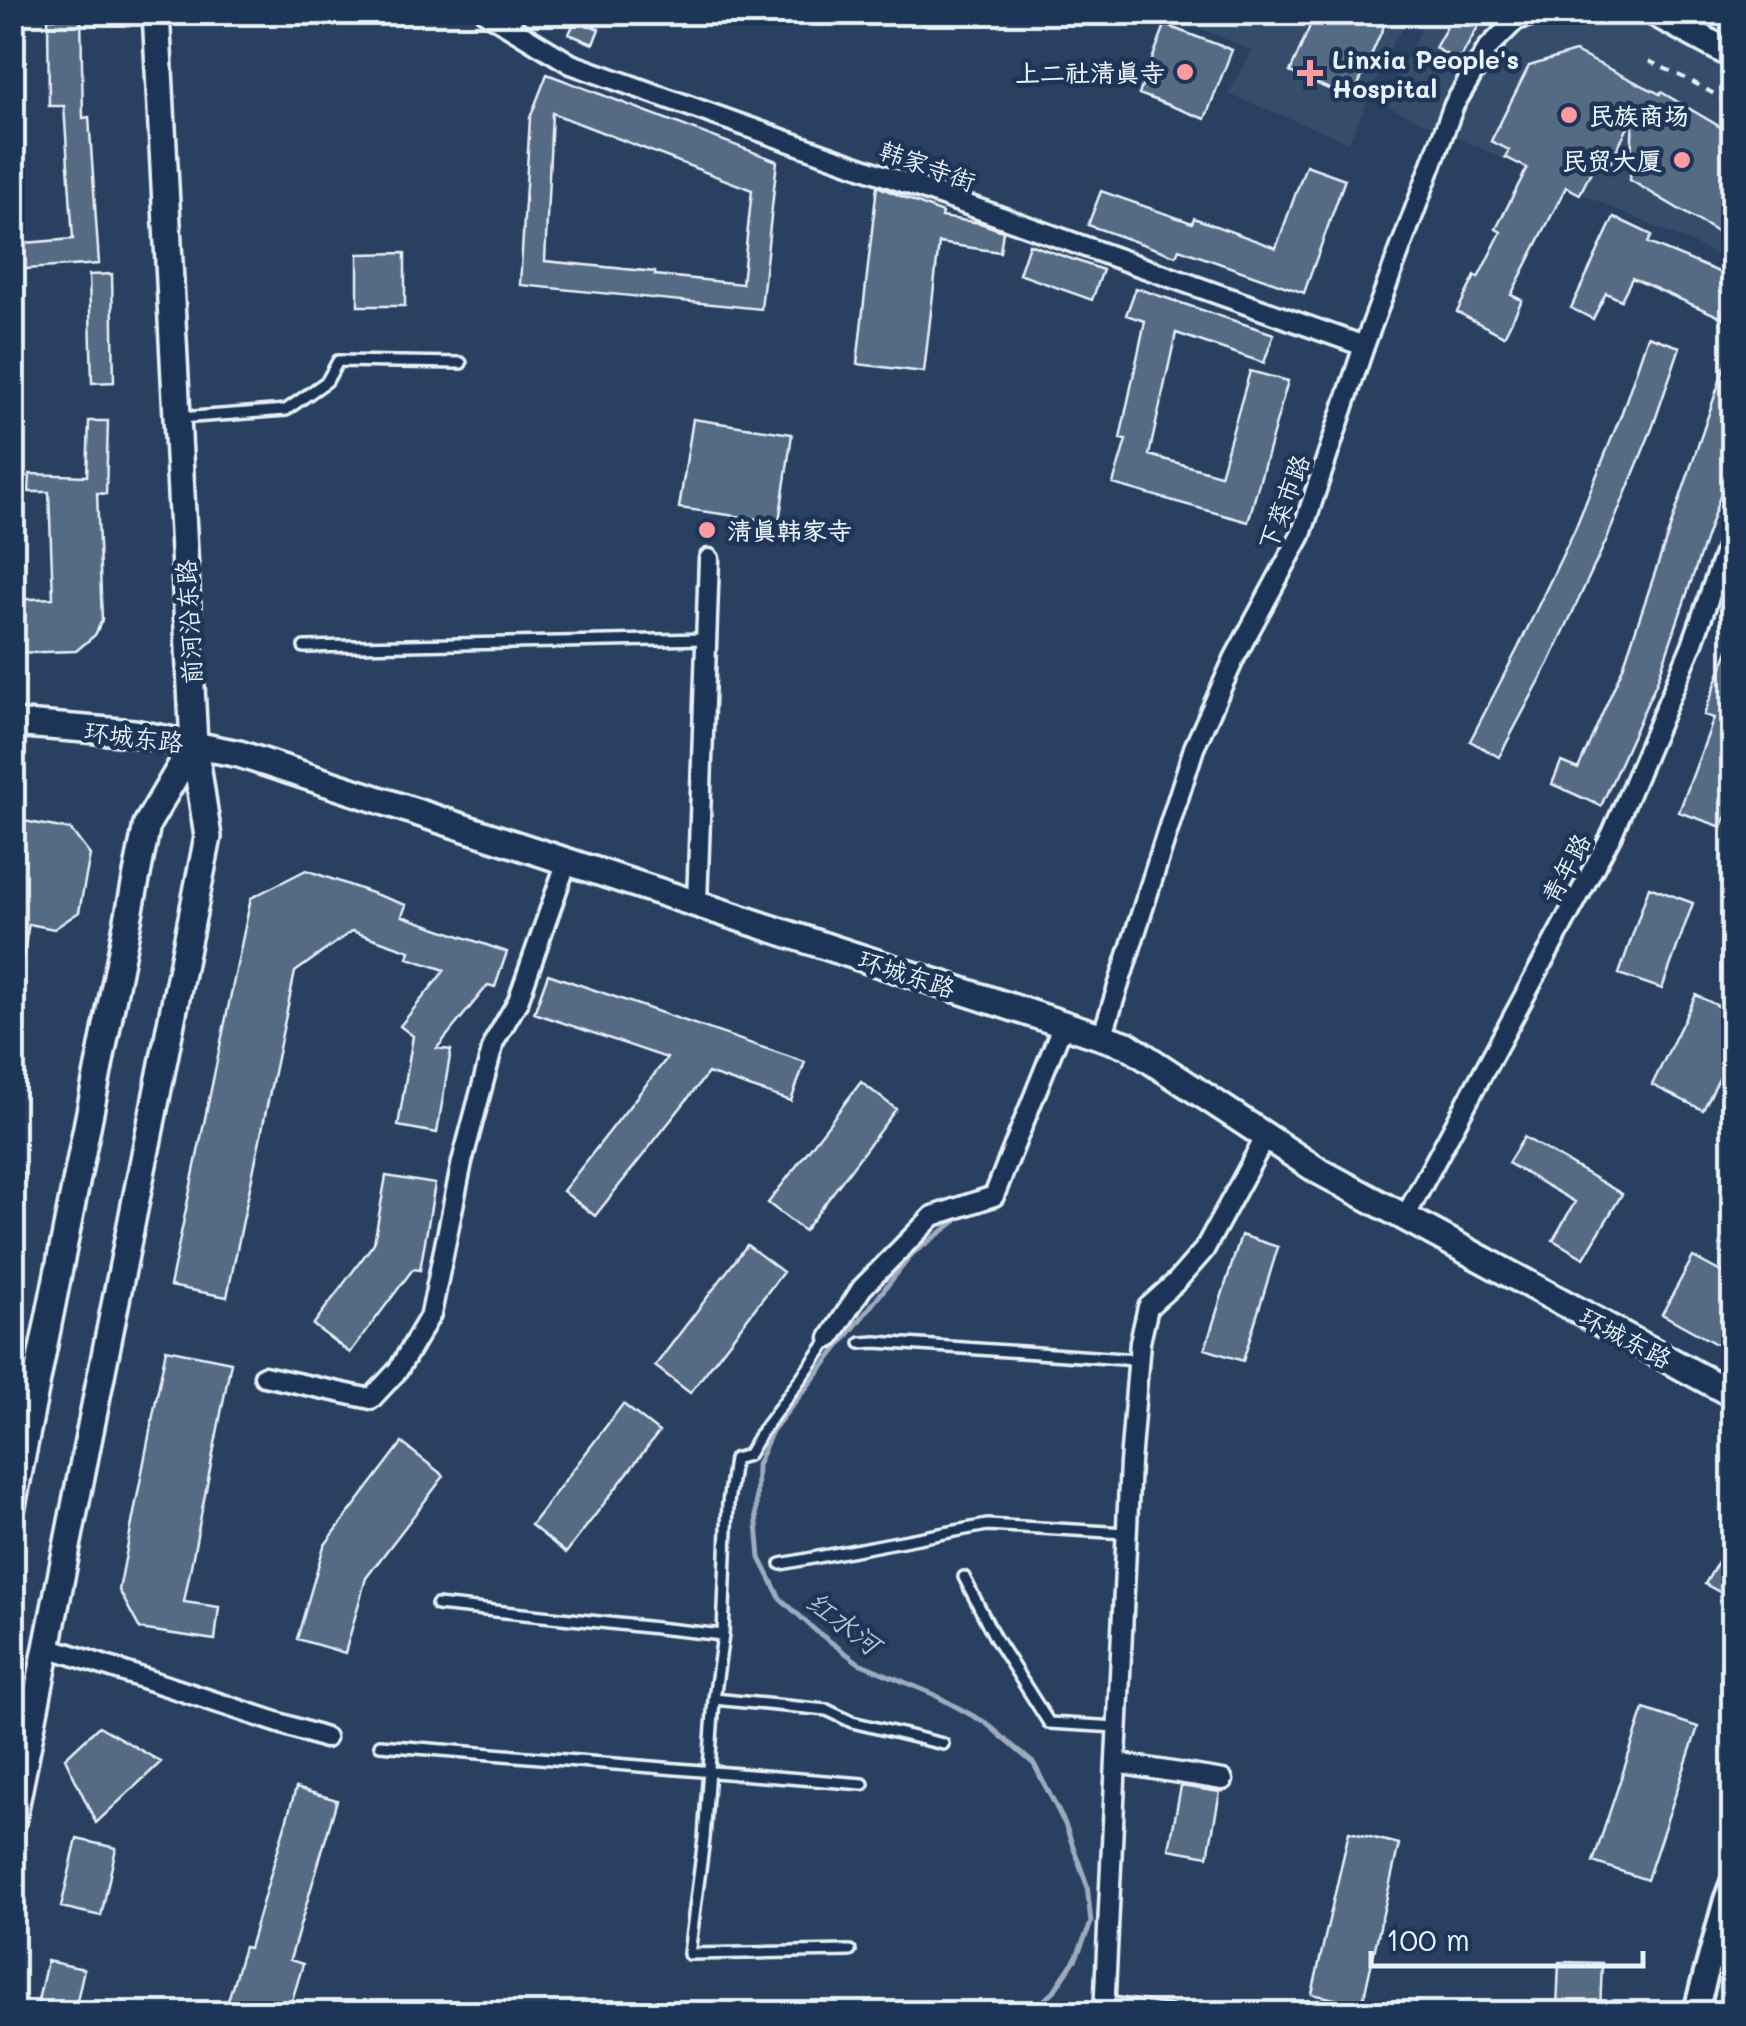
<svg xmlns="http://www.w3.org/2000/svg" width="1746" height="2026" font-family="Mali,'LXGW WenKai TC',sans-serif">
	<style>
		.built { fill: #364d6b }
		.green { fill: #415774; stroke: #94a4b6; stroke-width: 2.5 }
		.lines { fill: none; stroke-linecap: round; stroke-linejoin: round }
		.stream { stroke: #9dabbd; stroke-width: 5 }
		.building { fill: #556a83; stroke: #e8f1f8; stroke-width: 2.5; fill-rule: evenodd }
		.lane-casing { stroke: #e8f1f8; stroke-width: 16 }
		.street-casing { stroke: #e8f1f8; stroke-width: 25 }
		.secondary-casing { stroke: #e8f1f8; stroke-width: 30 }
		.primary-casing { stroke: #e8f1f8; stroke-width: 32 }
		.path { stroke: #e8f1f8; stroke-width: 4; stroke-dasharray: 8 8; stroke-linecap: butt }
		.lane { stroke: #1d3557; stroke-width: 9 }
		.street { stroke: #1d3557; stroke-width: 18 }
		.secondary { stroke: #1d3557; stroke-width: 22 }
		.primary { stroke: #1d3557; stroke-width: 25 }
		.poi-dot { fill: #ff9aa2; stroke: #1d3557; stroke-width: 4 }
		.labels { text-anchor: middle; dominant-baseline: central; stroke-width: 9; stroke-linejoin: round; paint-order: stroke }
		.poi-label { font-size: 25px; font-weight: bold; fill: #e8f1f8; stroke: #1d3557; text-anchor: start }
		.street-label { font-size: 25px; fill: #e8f1f8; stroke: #1d3557 }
		.water-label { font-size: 28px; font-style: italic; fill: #b6c2d0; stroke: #1d3557 }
	</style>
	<rect width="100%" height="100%" fill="#294061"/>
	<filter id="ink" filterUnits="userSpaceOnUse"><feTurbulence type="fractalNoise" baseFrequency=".01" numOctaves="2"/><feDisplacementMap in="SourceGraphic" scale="20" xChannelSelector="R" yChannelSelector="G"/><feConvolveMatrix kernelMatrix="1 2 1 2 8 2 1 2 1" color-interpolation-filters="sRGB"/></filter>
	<g filter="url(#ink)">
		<!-- built -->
		<path class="built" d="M1166,13H1412L1392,45L1349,142L1228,94L1252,51Z
			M1429,13H1733V262L1383,104Z"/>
		<!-- green -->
		<path class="green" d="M13,400H17L24,515L13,516Z"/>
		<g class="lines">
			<!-- stream -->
			<path class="stream" d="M956,1221L913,1253L772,1431L757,1465L756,1513L760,1558L780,1598L816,1631L859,1663L933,1694L986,1723L1034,1764L1065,1824L1087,1885L1091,1923L1076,1958L1054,1991L1029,2014"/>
		</g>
		<!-- building -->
		<path class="building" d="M56,12H81L83,118L89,117L99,264L12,270V244L73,239L64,106H49L48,18H56Z
			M1316,12H1390L1352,99L1290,72Z
			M1455,12H1486L1459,61L1435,48Z
			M576,19L599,29L593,44L569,34Z
			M1165,25L1232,50L1205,119L1139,94Z
			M1575,52L1660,94L1661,92L1734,135V242L1630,180L1633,117L1607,169L1595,163L1580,194L1566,187L1511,295L1522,300L1504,336L1457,312L1475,276L1478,278L1501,232L1496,229L1527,168L1505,157L1509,150L1491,141L1529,66Z
			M547,74L777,161L761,309L520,285L530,118ZM552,113L752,190L742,284L655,275V272L545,261Z
			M1306,165L1345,179L1304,293L1179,249L1176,256L1088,225L1101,191L1192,223L1194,218L1276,248Z
			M877,186L942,213L941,217L980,223L1003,231L1000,252L939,243L924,372L857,364Z
			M1614,217L1652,235L1648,243L1734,278V323L1632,278L1621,300L1606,293L1593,319L1571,308Z
			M1029,244L1103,270L1092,300L1019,274Z
			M405,253V306H358V254Z
			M112,274L114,382L92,383L89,275Z
			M1136,288L1274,334L1264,363L1176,333L1149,455L1220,475L1250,371L1288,381L1248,522L1113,484L1126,440L1120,439L1145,321L1126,315Z
			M1648,336L1680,347L1653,426L1606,541L1549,663L1499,757L1470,741L1518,648L1575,529L1621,415Z
			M1731,348L1734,349V455L1658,679L1601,806L1552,784L1561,762L1578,769L1623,667Z
			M693,419L792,434L779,522L679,508Z
			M89,421H108L106,494L97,493L102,620L95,635L76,651L12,653V600L53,598L49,492H29L30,474L87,476Z
			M1732,640L1734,796L1722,827L1679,812L1714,718L1704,715Z
			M24,821L71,830L90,855L79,912L54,929L29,924L20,970L12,969V882Z
			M306,870L406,905L402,916L507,952L495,987L488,985L437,1048L451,1050L437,1133L398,1126L413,1036L400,1026L445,970L408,958L410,951L352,931L295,972L227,1297L170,1286L251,898Z
			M1649,887L1693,903L1662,989L1619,974Z
			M548,974L805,1062L791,1101L708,1073L595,1216L563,1191L667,1058L534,1013Z
			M1696,995L1734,1014V1049L1703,1110L1652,1085Z
			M861,1082L896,1109L804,1231L768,1203Z
			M1524,1137L1622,1194L1584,1258L1553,1240L1575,1202L1508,1163Z
			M386,1176L435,1184L420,1270L413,1269L350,1353L313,1325L374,1243Z
			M1241,1235L1278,1247L1243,1361L1205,1349Z
			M747,1245L783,1272L690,1393L655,1366Z
			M1693,1257L1734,1279V1354L1662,1314Z
			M166,1349L231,1362L184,1602L219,1607L215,1640L140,1629L119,1590Z
			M623,1404L659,1432L566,1553L531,1525Z
			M402,1443L444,1476L366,1578L345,1653L297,1639L324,1546Z
			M1734,1534V1600L1705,1584Z
			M1644,1709L1698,1727L1647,1880L1593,1862Z
			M99,1726L161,1762L96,1823L65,1758Z
			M1181,1786L1220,1792L1208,1856L1169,1849Z
			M296,1788L337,1800L290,1960L303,1964L288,2014H224L244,1947L249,1948Z
			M1349,1832L1399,1844L1362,2005L1312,1994Z
			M77,1839L116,1848L101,1916L61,1907Z
			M47,1961L84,1969L74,2014H35Z
			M1559,1962L1602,1963L1600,2011L1557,2009Z"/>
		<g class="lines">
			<defs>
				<path id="lane" d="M513,30L519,12
					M180,418L286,410L327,381L338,361L461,363
					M304,647L706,639
					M830,1338L761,1433L748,1455L734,1459L728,1503L723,1635L714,1699L704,1839L689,1954L850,1951
					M861,1343L876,1342L1138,1360
					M781,1564L987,1525L1126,1533
					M964,1577L995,1638L1049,1723L1117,1727
					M437,1605L723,1635
					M714,1699L827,1710L852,1722L943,1744
					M380,1745L863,1784
					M1105,2002L1188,2014"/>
				<path id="street" d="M485,12L571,64L1364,346
					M697,904L709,559
					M1102,1037L1194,748L1235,657L1301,535L1364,346L1454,105L1488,48L1516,20L1543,12
					M1405,1217L1612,834L1692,645L1734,526
					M830,1338L862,1288L933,1216L994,1196L1063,1024
					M264,1376L371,1399L398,1370L431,1314L462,1162L494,1042L518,1001L567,861
					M48,1647L325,1738
					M1116,1763L1223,1780
					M1104,2014L1130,1463L1140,1342L1148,1307L1177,1281L1204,1250L1266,1136"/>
				<path id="secondary" d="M1695,2014L1726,1900L1734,1879"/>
				<path id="primary" d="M1653,12L1734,56
					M12,723L134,733L239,754L1127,1045L1317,1170L1734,1395
					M12,1506L147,824L194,744
					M12,1824L208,837L194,744L156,12"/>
			</defs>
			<!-- lane casing -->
			<use href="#lane" class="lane-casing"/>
			<!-- street casing -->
			<use href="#street" class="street-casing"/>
			<!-- secondary casing -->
			<use href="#secondary" class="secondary-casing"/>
			<!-- primary casing -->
			<use href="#primary" class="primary-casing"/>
			<!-- path -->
			<path class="path" d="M1649,61L1691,81L1734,105"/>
			<!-- lane -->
			<use href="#lane" class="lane"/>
			<!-- street -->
			<use href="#street" class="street"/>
			<!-- secondary -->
			<use href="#secondary" class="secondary"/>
			<!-- primary -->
			<use href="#primary" class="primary"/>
		</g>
	</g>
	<!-- markers -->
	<g class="poi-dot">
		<circle cx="1185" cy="72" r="10"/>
		<path d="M1305 58h10v10h10v10h-10v10h-10v-10h-10v-10h10z"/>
		<circle cx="1569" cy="115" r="10"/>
		<circle cx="1682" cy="160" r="10"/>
		<circle cx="707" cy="530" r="10"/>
	</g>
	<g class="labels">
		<!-- poi labels -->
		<g class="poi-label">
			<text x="1332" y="59">Linxia People's<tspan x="1332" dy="29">Hospital</tspan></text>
			<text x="1165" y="72" text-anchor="end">上二社清真寺</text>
			<text x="1589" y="115">民族商场</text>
			<text x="1662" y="160" text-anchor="end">民贸大厦</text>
			<text x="727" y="530">清真韩家寺</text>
		</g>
		<!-- street labels -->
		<g class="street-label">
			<text transform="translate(928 165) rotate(20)">韩家寺街</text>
			<text transform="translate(1283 502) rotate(-69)">下菜市路</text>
			<text transform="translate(188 622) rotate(-93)">前河沿东路</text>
			<text transform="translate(134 736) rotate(7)">环城东路</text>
			<text transform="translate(1565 868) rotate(-62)">青年路</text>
			<text transform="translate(907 973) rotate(18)">环城东路</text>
			<text transform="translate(1626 1337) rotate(28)">环城东路</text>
		</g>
		<!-- water labels -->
		<g class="water-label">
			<text transform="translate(844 1622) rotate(37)">红水河</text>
		</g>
	</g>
	<!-- margin -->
	<rect width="1746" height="2026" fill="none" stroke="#1d3557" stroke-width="50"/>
	<rect x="25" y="25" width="1696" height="1976" fill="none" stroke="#e8f1f8" stroke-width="4" filter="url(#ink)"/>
	<!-- scale -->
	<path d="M1371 1951v15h272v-15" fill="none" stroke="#e8f1f8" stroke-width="5"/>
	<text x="1386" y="1951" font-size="30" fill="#e8f1f8" stroke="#1d3557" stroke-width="8" paint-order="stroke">100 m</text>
</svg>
